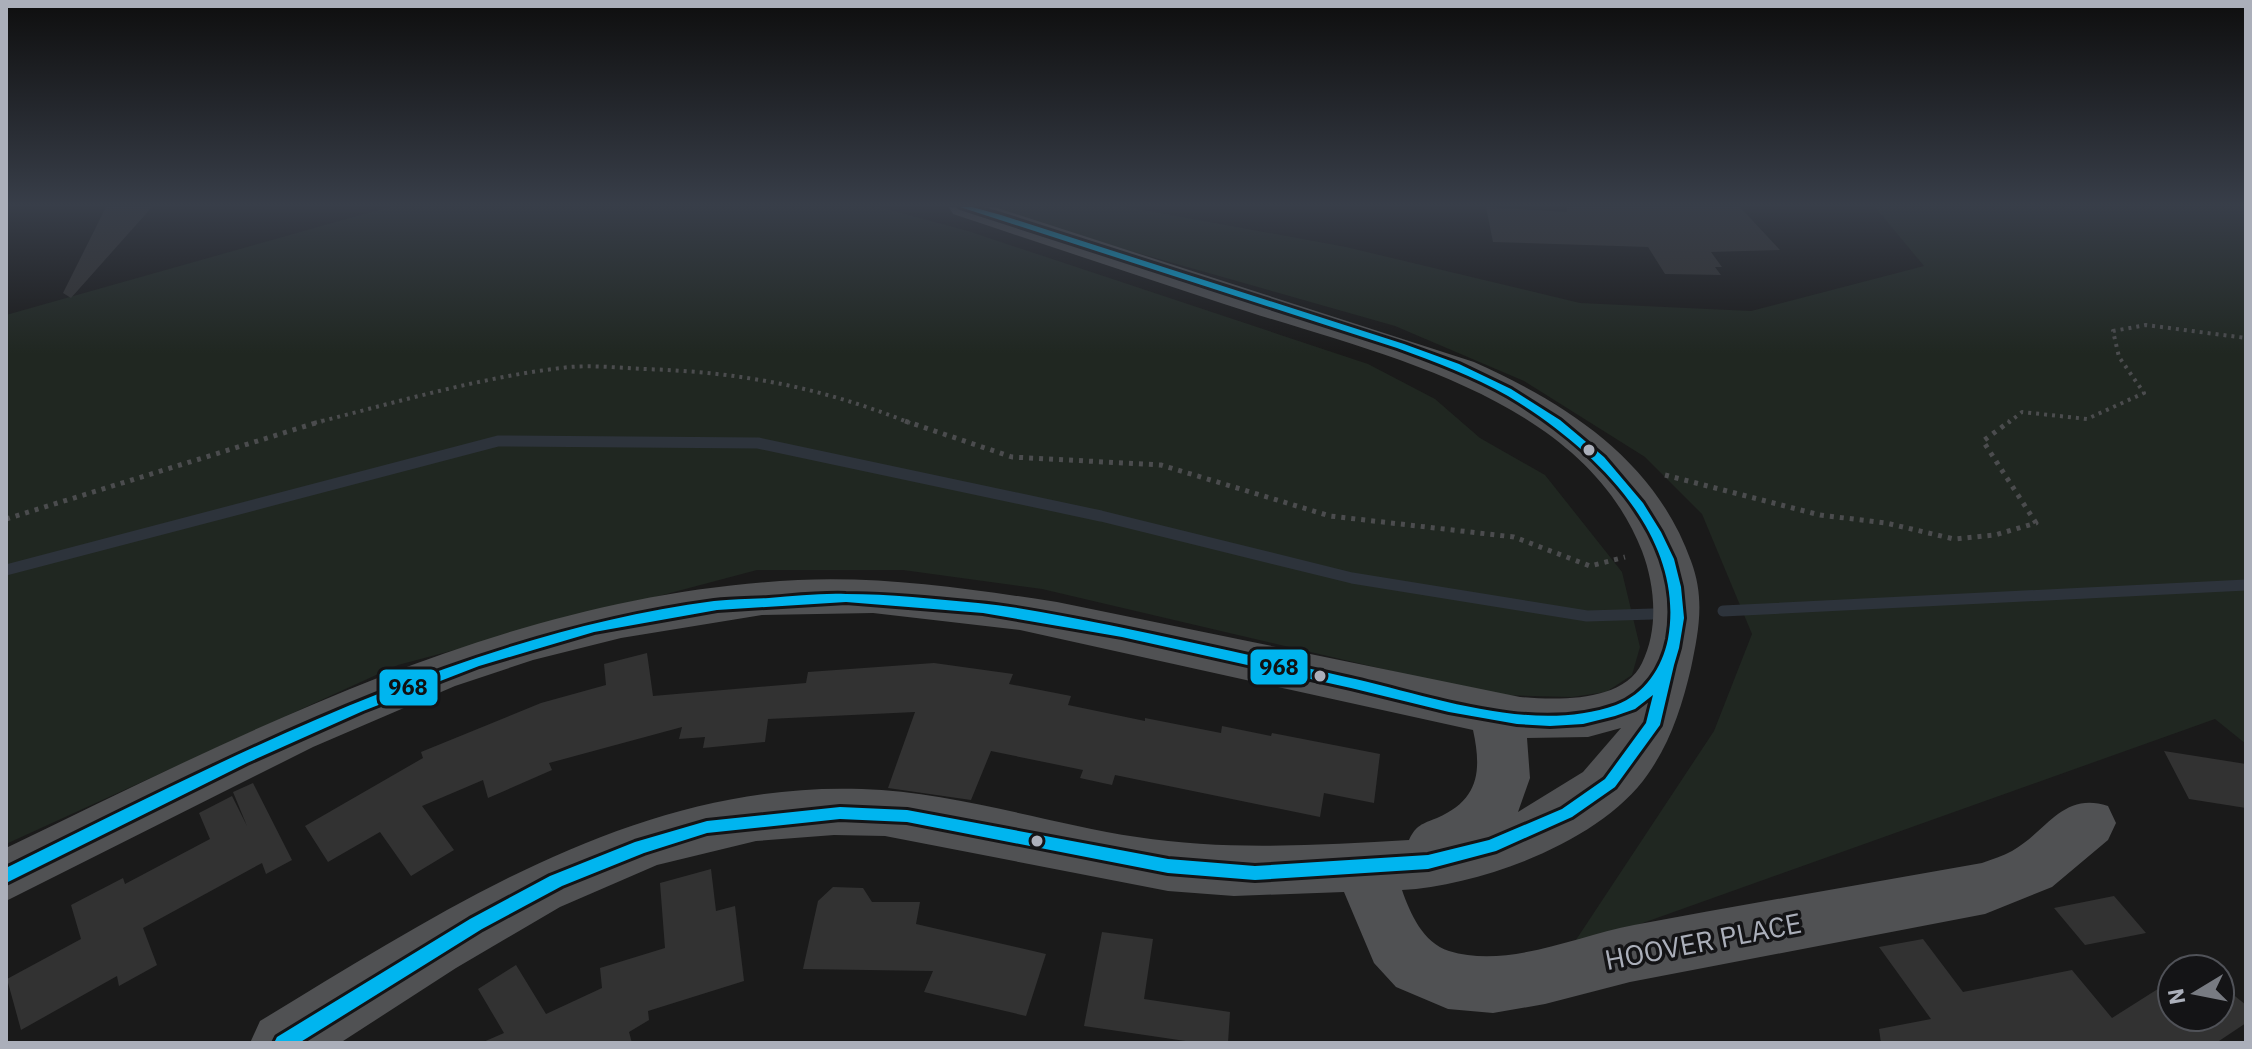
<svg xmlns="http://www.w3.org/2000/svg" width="2252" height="1049" font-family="'IBM Plex Sans',sans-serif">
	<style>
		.green { fill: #202721 }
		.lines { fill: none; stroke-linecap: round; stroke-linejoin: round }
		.stream { stroke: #2d333b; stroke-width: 11 }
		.building { fill: #323232 }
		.path-far1 { stroke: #4b4c4e; stroke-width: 4; stroke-dasharray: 3 5; stroke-linecap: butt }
		.path { stroke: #4b4c4e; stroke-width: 5; stroke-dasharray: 4 6; stroke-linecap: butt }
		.minor { fill: #505153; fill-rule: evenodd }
		.bus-1-casing { stroke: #141416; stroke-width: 6 }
		.bus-1 { fill: #00b5ef; fill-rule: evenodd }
		.bus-dot { fill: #abafba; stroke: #141416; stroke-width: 3 }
		.labels { text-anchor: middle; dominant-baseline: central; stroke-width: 7; stroke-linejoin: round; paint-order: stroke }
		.near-street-label { font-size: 28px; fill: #abafba; stroke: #141416 }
		.line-badge { stroke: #141416; stroke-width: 3 }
		.pale-badge-label { font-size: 22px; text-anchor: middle; font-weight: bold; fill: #111 }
	</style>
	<rect width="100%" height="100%" fill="#1a1a1a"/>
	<!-- green -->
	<path class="green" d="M389,207H879L968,231L1368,364L1435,399L1480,438L1545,475L1622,572L1640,647L1632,675L1606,692L1572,697L1494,695L1042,589L903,570H757L398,665L6,844V315Z
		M976,207H1127L1346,247L1580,303L1751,311L1924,266L1875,207H2246V744L2215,719L1570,949L1714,731L1752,634L1702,514L1645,457L1524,381L1395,326Z"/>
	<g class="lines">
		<!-- stream -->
		<path class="stream" d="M6,570L498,441L758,443L1101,516L1352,578L1587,616L1653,614
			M1723,611L2246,585"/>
	</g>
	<!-- building -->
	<path class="building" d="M106,207H152L71,298L63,293Z
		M1486,207L1567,212V207H1740L1780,250L1711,252L1722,267H1715L1721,275L1665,274L1648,247L1493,242Z
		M647,653L653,696L806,683L808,672L934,663L1013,674L1009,684L1071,696L1068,705L1145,721V718L1221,733L1222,726L1271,736L1272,733L1380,754L1374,803L1324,793L1320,817L1115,775L1112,785L1080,778L1083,770L991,751L971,800L888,788L915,712L768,719L765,742L703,748L705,737L679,739L682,727L549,763L552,770L488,798L483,780L422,806L454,850L411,876L380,832L328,862L305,826L423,758L421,752L541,703L606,685L604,664Z
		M2164,751L2246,764V808L2189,799Z
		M253,783L292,860L266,874L262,863L143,928L157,965L119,986L117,976L21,1030L7,979L81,939L71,905L123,878L125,884L210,839L199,813L232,796L247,826L233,792Z
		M711,869L716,911L735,906L744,981L648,1011L649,1020L629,1032L632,1043H481L504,1033L478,989L516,965L546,1014L602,988L600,968L665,948L660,883Z
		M833,887L863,888L872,902H920L916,924L1046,954L1026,1016L924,992L933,971L803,969L818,901Z
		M2114,896L2146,933L2085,945L2054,908Z
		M1102,932L1153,939L1144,999L1230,1012L1228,1043H1199L1084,1026Z
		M1923,939L1963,992L2072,970L2112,1018L2172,980V1017H2220V984L2246,1005V1023L2216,1043H1881L1879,1029L1931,1019L1879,947Z"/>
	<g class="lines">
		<!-- path-far1 -->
		<path class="path-far1" d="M314,423C398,402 484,376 570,367C594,365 620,368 644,369C741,372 820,387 910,423
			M2008,423L2022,412L2087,419L2144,393L2119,357L2113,331L2146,325L2246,338"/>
		<!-- path -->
		<path class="path" d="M905,421L1012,457L1161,465L1330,516L1514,537L1590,566L1625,557
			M1665,475L1820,515L1886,523L1954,539L1995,535L2036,523L1983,441L2010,421
			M6,519L322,421"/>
		<!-- minor -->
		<path class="minor" d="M949,207H994L1474,362C1567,404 1655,460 1691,561C1705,598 1699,630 1691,668C1682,706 1671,741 1648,774C1601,842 1482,885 1402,890C1410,913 1423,943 1449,951C1508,969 1576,936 1634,925C1750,903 1866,884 1982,863C1992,859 2003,856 2012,851C2047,831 2063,791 2108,806L2116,823L2108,840L2052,887L1985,914L1630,982L1545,1004L1493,1013L1448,1009L1396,987L1374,963L1344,892L1234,896L1168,891L885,836L834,835L756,841L657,865L560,907L456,968L340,1043H250L260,1021C446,909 636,781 862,789C955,792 1045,823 1137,837C1227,851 1319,845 1409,840C1416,825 1422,824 1437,818C1479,800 1482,771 1473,730L1020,630L873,613L762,615L621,638L533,660L455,686L313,747L6,901V848C259,726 511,594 798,580C885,576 971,589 1057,602L1520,697C1556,700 1623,703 1642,663C1659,629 1655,585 1642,551C1580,392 1368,352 1224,304C1133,274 1043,244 953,214ZM1621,728L1583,772L1518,812L1530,778L1527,738L1588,737Z"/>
		<defs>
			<path id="bus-1" d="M960,207H972L1001,215L1404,344L1459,364L1511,389L1560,420L1604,457L1643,503L1661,532L1674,559L1681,587L1684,618L1679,648L1674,665L1660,725L1615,787L1572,817L1496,851L1428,869L1255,880L1168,873L907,822L840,819L707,833L644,853L562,886L482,929L299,1043H274L277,1037L470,919L550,876L635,842L707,821L840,807L907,810L1168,859L1255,866L1428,855L1489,840L1562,809L1605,779L1646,723L1653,695L1635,709L1615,716L1583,724L1550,726L1517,724L1449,712L1351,688L1122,637L983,613L846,602L717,610L594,632L479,666L363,711L247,763L6,883V868C232,756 461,635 714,601C732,599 751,599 769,598C795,596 821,593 846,594C890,594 935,599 978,603C1022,607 1066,617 1109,625C1188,641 1267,659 1346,677C1429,695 1532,735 1616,705C1645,694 1662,668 1668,639C1687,534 1590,445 1508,396C1473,376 1435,362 1397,348Z"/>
		</defs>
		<!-- bus-1 casing -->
		<use href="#bus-1" class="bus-1-casing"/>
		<!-- bus-1 -->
		<use href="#bus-1" class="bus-1"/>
	</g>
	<!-- sky -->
	<linearGradient id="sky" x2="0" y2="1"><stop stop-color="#0e0e0e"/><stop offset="0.58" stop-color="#383e49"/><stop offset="1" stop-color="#383e49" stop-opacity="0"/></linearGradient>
	<rect width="2252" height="354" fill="url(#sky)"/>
	<!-- markers -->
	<g class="bus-dot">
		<circle cx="1589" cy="450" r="7"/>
		<circle cx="1320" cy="676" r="7"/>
		<circle cx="1037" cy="841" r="7"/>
	</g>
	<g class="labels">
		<!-- near-street labels -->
		<g class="near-street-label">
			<text transform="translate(1703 941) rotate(-11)">HOOVER PLACE</text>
		</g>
	</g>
	<g class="line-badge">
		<rect x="1249" y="648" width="60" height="38" rx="8" fill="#00b5ef"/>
		<rect x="378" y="668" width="61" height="39" rx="8" fill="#00b5ef"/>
	</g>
	<g class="pale-badge-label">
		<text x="1279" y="675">968</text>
		<text x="408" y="695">968</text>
	</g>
	<!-- border -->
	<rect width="2252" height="1049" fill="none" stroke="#abafba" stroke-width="16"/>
	<!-- north arrow -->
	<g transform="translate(2196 993) rotate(260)"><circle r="38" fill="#141416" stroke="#505258" stroke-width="2"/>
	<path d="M0-6L14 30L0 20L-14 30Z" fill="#787b82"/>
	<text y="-12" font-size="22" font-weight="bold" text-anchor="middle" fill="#abafba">N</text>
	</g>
</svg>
